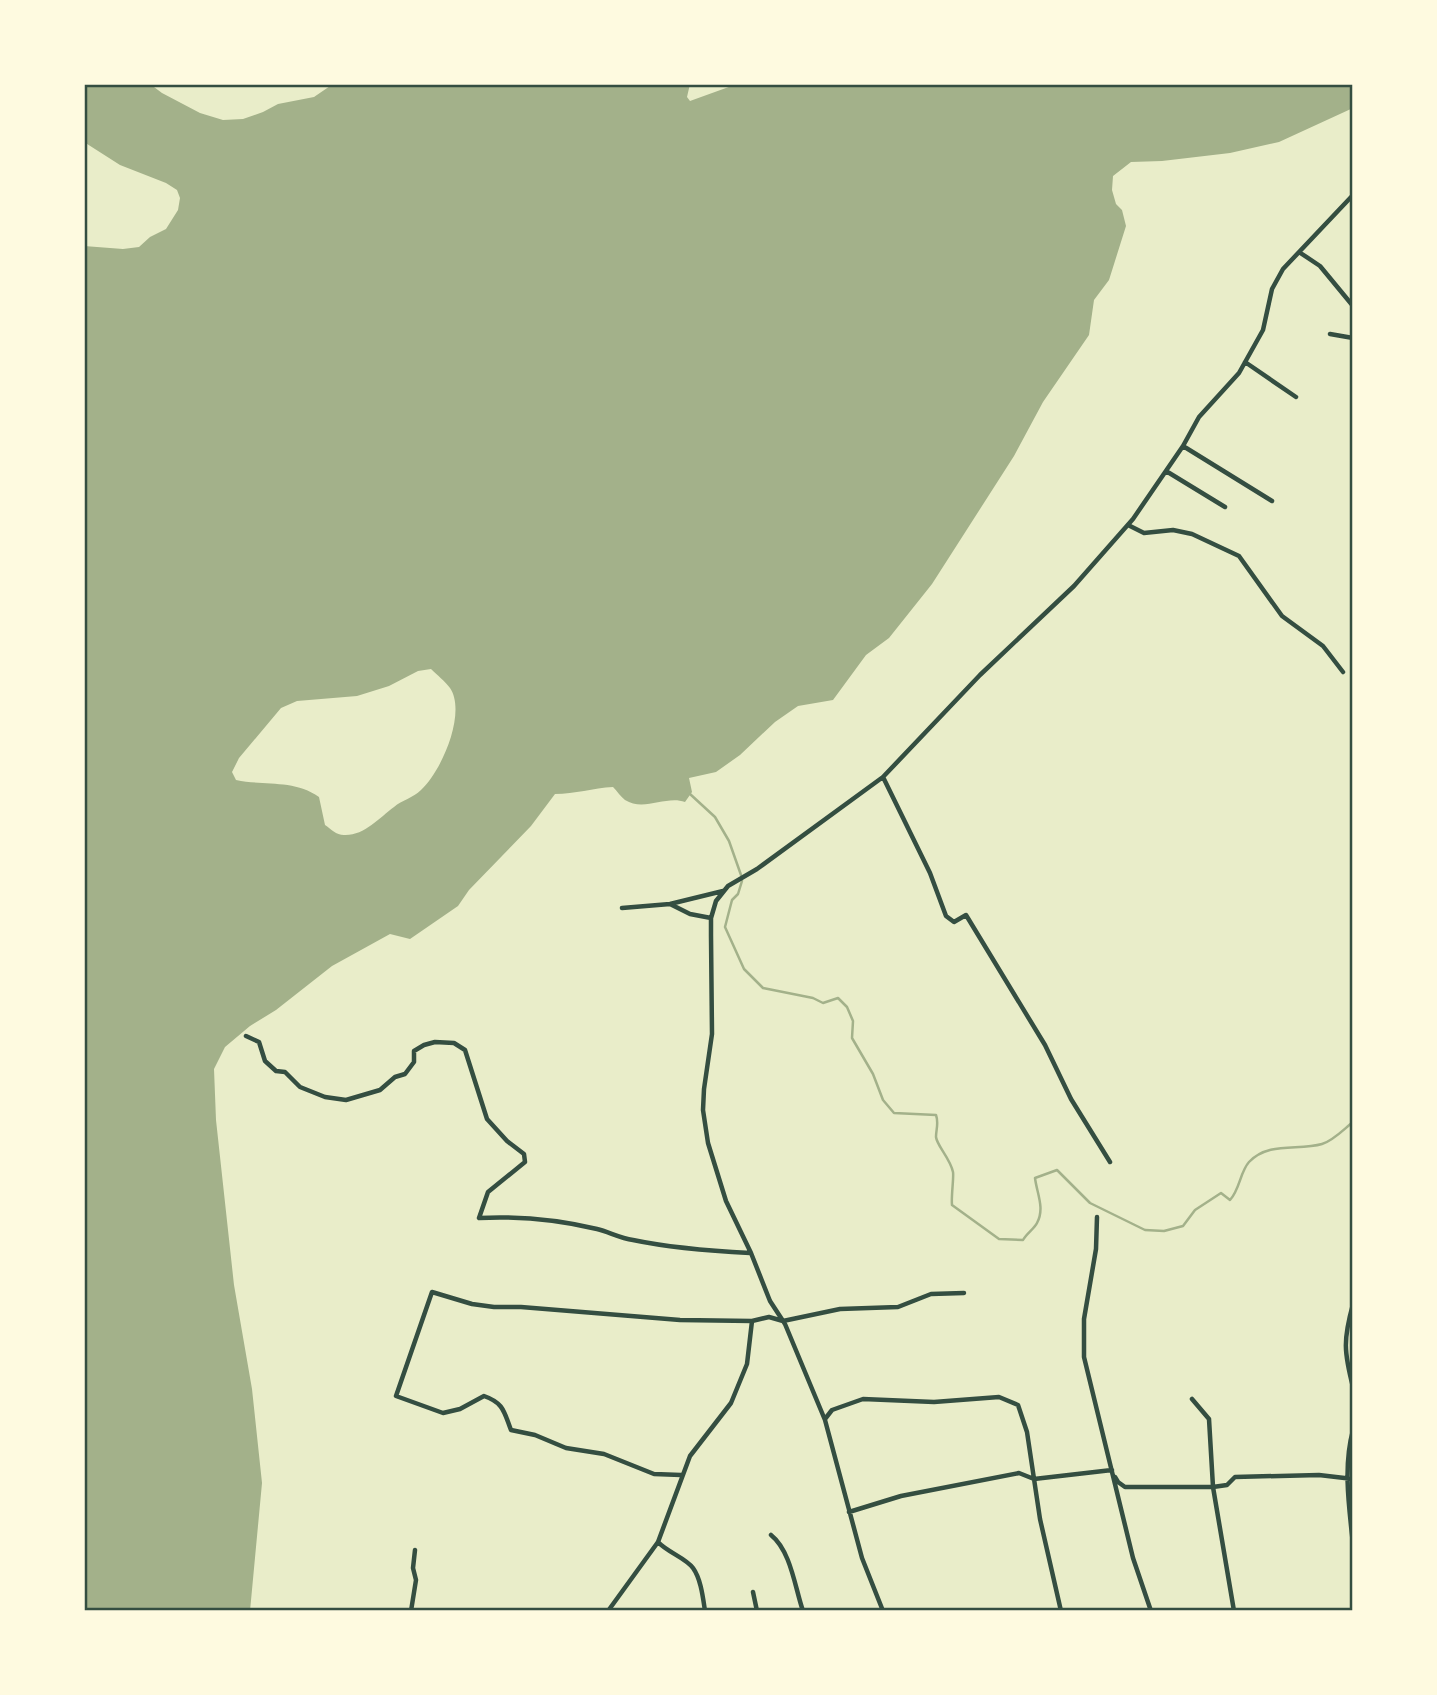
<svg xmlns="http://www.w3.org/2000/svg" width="1437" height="1695" font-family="'Sofia Sans Condensed',sans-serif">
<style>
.water{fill:#a3b18a;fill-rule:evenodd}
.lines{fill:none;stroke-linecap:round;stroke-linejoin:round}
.stream{stroke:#a3b18a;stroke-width:2.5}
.minor{stroke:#344e41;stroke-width:4.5}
.neatline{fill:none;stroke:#344e41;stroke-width:2.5}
</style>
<rect width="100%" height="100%" fill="#e9edc9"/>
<!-- water -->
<path class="water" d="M84,84H150L162,93L200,113L223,120L243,119L263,112L278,104L314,97L333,84H690L687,97L690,101L737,84H1353V108L1279,142L1230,153L1162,161L1131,162L1113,176L1112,190L1116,204L1122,210L1126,226L1109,280L1094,300L1089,335L1043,402L1014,456L932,584L889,638L866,655L833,700L798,706L775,722L740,755L716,772L689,778L692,792L685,802C666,795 644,812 625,800C621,797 617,791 613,787C593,788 575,794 555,794L531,826L469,890L458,906L410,939L390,934L332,966L276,1010L250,1026L225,1047L214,1069L216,1120L234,1285L252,1389L262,1483L250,1611H84V246L123,249L139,247L150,237L166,229L178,210L180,198L177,190L166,183L120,165L84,142ZM431,669C437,675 445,681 450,688C467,713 441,772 421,790C413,798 402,800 394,807C379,818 364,836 344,835C336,835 331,829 325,825L319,797C294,779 264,786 236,780L232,772L239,758L281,708L297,701L357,696L389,686L418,671Z"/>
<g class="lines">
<!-- stream -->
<path class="stream" d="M690,794L715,817L729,841L741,875
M742,881L738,894L732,900L725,927L744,969L763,988L813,998L823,1003L838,998L847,1007L853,1021L852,1038L873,1074L883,1100L894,1113L936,1115C939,1123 936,1129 936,1137C937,1146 950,1158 953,1172C954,1177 951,1197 952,1205L999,1239L1023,1240C1027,1233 1034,1229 1037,1223C1045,1208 1037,1194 1035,1178L1057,1170L1090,1203L1145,1230L1164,1231L1183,1226L1195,1210L1221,1193L1230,1200C1240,1189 1240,1172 1249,1162C1269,1141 1298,1151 1322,1144C1333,1141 1344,1129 1353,1122"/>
<!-- minor -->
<path class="minor" d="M1299,252L1320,266L1353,306
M1330,334L1353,338
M1245,362L1296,397
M1183,446L1272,501
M1166,471L1225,507
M1128,525L1144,533L1173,530L1192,534L1239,556L1282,616L1323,646L1343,672
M883,777L930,873L946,916L954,922L966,915L1045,1045L1071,1099L1110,1162
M670,904L690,914L711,918
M622,908L670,904L723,891
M246,1036L259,1042L265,1061L276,1071L285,1072L300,1087L325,1097L346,1100L380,1090L395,1077L405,1074L414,1062V1051L424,1045L435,1042L454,1043L465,1050L487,1119L507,1141L524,1154L525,1162L488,1192L479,1218C518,1216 559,1220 597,1229C609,1232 620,1238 633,1240C671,1248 711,1251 750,1253
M1097,1217L1096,1249L1084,1319V1357L1133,1558L1151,1611
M1353,1304C1343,1340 1344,1352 1353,1387
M1192,1399L1209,1419L1213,1487L1234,1611
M825,1419L832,1410L863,1399L934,1402L999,1397L1018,1405L1027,1432L1040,1519L1061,1611
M1353,1430C1343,1466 1349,1507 1353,1544
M681,1475L654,1474L604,1454L566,1448L535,1435L511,1430C504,1412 504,1403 484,1396L460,1409L443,1413L396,1396L432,1292L472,1304L494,1307H521L680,1320L752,1321L769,1317L783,1321L840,1309L898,1307L931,1294L964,1293
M1115,1477L1118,1482L1125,1487H1213L1227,1485L1235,1477L1319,1475L1353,1479
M849,1512L901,1496L1019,1473L1034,1479L1112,1470
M771,1535C791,1551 795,1588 803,1611
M658,1542C667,1552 686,1558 693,1568C701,1579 703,1598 705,1611
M753,1592L757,1611
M411,1611L416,1580L413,1568L415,1550
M608,1611L658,1542L690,1456L731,1403L747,1364L752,1321
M883,1611L862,1558L825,1420L785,1324L770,1301L751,1253L726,1201L708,1143L703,1110L704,1089L712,1034L711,936V918L716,901L728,886L757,869L883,777L980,675L1074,586L1133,519L1183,446L1199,417L1239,373L1263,330L1272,289L1283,269L1353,195"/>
</g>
<!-- border -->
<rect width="1437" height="1695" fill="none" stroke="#fefae0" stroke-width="172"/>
<rect x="86" y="86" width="1265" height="1523" class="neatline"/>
</svg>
